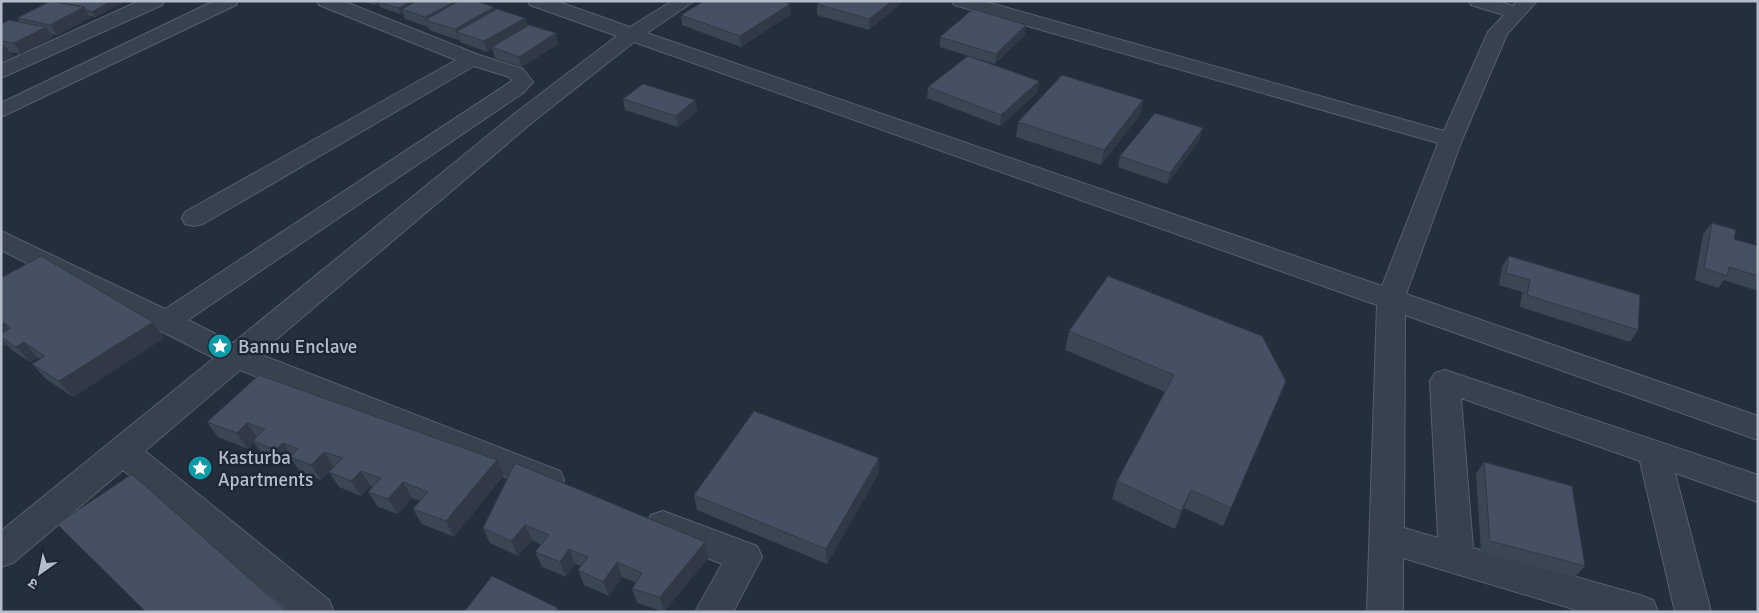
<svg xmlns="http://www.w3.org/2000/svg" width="1759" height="613" font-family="Signika,'Noto Sans Devanagari',sans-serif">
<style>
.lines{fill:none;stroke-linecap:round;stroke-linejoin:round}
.minor-casing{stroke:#565f6c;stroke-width:2}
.minor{fill:#38414e;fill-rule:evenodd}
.wall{fill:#3b4654}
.shaded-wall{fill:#303945}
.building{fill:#455162;stroke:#303945}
.labels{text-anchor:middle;stroke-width:5;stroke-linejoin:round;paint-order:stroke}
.poi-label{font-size:19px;fill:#b4bcc9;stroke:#1d2633;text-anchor:start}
</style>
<rect width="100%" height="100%" fill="#242f3e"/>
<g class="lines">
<defs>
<path id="minor" d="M139,1H164L162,5L1,78V64Z
M214,1H238L236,5L1,117V103Z
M317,1H343L479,55L523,69L533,82L523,93L188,320L233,343L518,111L617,36L530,5L528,1H556L630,27L672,1H694L647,33L1382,286L1438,143L954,5L952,1H983L1444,131L1488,32L1504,15L1471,5L1469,1H1498L1513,6L1517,1H1537L1507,34L1462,140L1406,294L1758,416V440L1405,315L1404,528L1438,538L1430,381L1435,373L1445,370L1758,475V502L1675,473L1711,612H1675L1640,461L1461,398L1473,548L1640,595L1653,600L1658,612H1583L1403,558V612H1367L1377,305L634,42L534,121L259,354L560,471L564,480L560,489L548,493L536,489L240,370L145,451L329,600L334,612H289L123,470L13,563L1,567V531L214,358L1,250V231L165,309L512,81L509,77L474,66L203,224L194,226L185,224L182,218L185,212L456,60L319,5Z
M663,511L757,546L762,557L733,612H695L722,564L651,535L646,525L651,515Z"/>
</defs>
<!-- minor casing -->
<use href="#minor" class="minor-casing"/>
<!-- minor -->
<use href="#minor" class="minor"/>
</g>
<!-- wall -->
<path class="wall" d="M363,1H476L494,7L495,10L525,18L527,26L558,44L522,67L495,58L492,49L487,52L460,42L459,39L458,40L429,30L428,27L405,19L403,13L400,14L380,7L379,4L375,5Z
M904,1L869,30L817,15V4Z
M60,3H122L95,17L89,16L90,18L57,35L51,34L53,37L21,54L9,52L13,56L1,62V24L20,22L17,18Z
M790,4L791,14L741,47L682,25L681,15Z
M1025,35L995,64L940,47V37Z
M1039,81L1038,92L1000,126L927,98L928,87Z
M623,99L695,100L697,111L678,127L625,110Z
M1143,100L1140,115L1101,165L1016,137L1018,122Z
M1200,139L1167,184L1118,167L1120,156Z
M1712,223L1734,239L1758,246V291L1724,280L1718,288L1695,280L1703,234Z
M1509,256L1638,330L1630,342L1520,307L1522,292L1499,285L1502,267Z
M1,278L153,322L164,338L73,397L46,379L32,364L40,359L38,358L30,362L13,351L7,345L5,346L1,343Z
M1069,331L1286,381L1223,526L1184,508L1175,529L1112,499L1117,481L1165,392L1065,350Z
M259,375L504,475L454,537L422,524L413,509L420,501L412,498L398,514L378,507L368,492L373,487L370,486L361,496L339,487L329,472L321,480L300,472L292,460L286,465L264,457L254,443L248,449L218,437L207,422Z
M879,458V473L827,564L697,510L694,495Z
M1484,462L1585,566L1575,577L1481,552L1476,474Z
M515,463L709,557L664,612L637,603L632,589L636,583L622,577L609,596L584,585L578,570L581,566L575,564L566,577L542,567L535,552L541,545L532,540L518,556L490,543L483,528Z"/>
<!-- shaded-wall -->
<path class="shaded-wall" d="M111,1H121L122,3L95,17L92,12Z
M374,1H384L378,2L379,4L375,5Z
M412,1H424L402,9L403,13L400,14L398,8Z
M456,1H467L426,20L425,17Z
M892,1H904L869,30V19Z
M790,4L791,14L741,47L740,36Z
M84,7L90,18L57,35L50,25Z
M494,7L497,17L456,32L459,39L458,40L455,29Z
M525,18L527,28L492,47V49L487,52L484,41Z
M1026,25L1025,35L995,64L996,54Z
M46,27L53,37L21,54L14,43Z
M556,33L558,44L522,67L519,57Z
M5,46L13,56L1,62V48Z
M1039,81L1038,92L1000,126L1001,115Z
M695,100L697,111L678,127L676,116Z
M1143,100L1140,115L1101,165L1104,150Z
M1203,128L1200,139L1167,184L1170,173Z
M153,322L164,338L73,397L59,381Z
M4,323L17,339L1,337V324Z
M1,338L7,345L5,346L1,341Z
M24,342L38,358L30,362L16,347Z
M247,423L258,439L253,441L254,443L248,449L237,433Z
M283,443L293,458L290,457L292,460L286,465L275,450Z
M324,452L334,467L321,480L311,465Z
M879,458V473L827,564L826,549Z
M497,460L504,475L454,537L446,521Z
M361,471L370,486L361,496L351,481Z
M403,482L412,498L398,514L388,499Z
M1191,490L1184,508L1175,529L1181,511Z
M525,525L532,540L518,556L511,541Z
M705,542L709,557L664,612L660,597Z
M569,549L575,564L566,577L560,562Z
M617,562L622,577L609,596L603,582Z
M558,608L560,612H554Z"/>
<!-- building -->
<path class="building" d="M51,1L84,7L50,25L17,18Z
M63,1H111L92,12L86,10L84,7L60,3Z
M412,1L398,8L378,2L379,1Z
M417,1H456L425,17L402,9Z
M459,1H476L494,7L455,29L425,20Z
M704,1H782L790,4L740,36L681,15Z
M821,1H892L869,19L817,4Z
M497,9L525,18L484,41L456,32Z
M973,9L1026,25L996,54L940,37Z
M9,20L46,27L14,43L1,41V24Z
M529,25L556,33L519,57L492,47Z
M968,56L1039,81L1001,115L928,87Z
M1062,75L1143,100L1104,150L1018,122Z
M643,84L695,100L676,116L623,99Z
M1155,113L1203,128L1170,173L1120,156Z
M1712,223L1736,230L1734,239L1758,246V276L1729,267L1727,276L1704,268Z
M41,256L153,322L59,381L32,364L45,356L24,342L16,347L1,337V334L11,328L4,323L1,324V278Z
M1509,256L1640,295L1638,330L1527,295L1530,280L1506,273Z
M1108,276L1262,336L1286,381L1231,508L1191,490L1181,511L1117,481L1174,375L1069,331Z
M259,375L497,460L446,521L413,509L428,492L403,482L388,499L368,492L381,478L361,471L351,481L329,472L343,458L324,452L311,465L290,457L298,449L283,443L275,450L253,441L265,429L247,423L237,433L207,422Z
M754,411L879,458L826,549L694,495Z
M1484,462L1572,486L1585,566L1490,541Z
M515,463L705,542L660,597L632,589L642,573L617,562L603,582L578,570L588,557L569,549L560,562L535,552L549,535L525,525L511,541L483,528Z
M132,474L287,612H146L57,524Z
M492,576L558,608L554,612H464Z"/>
<!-- icons -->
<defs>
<symbol id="sight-disc" viewBox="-11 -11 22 22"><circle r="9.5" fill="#0f9aa8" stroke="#1d2633"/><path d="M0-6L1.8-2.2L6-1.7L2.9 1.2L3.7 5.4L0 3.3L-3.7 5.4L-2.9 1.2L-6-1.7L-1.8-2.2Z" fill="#fff"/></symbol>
</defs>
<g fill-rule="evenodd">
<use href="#sight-disc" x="206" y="332" width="28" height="28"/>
<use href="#sight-disc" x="186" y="454" width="28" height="28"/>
</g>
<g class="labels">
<!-- poi labels -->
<g class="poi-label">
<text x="238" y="353">Bannu Enclave</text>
<text x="218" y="464">Kasturba<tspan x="218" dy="22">Apartments</tspan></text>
</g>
</g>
<!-- border -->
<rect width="1759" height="613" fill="none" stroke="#b4bcc9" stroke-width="5"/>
<!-- north arrow -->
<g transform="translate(40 573) rotate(213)" stroke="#1d2633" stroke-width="4" paint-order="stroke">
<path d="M0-4L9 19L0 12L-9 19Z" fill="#b4bcc9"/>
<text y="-8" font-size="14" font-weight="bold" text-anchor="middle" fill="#b4bcc9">उ</text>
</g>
</svg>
